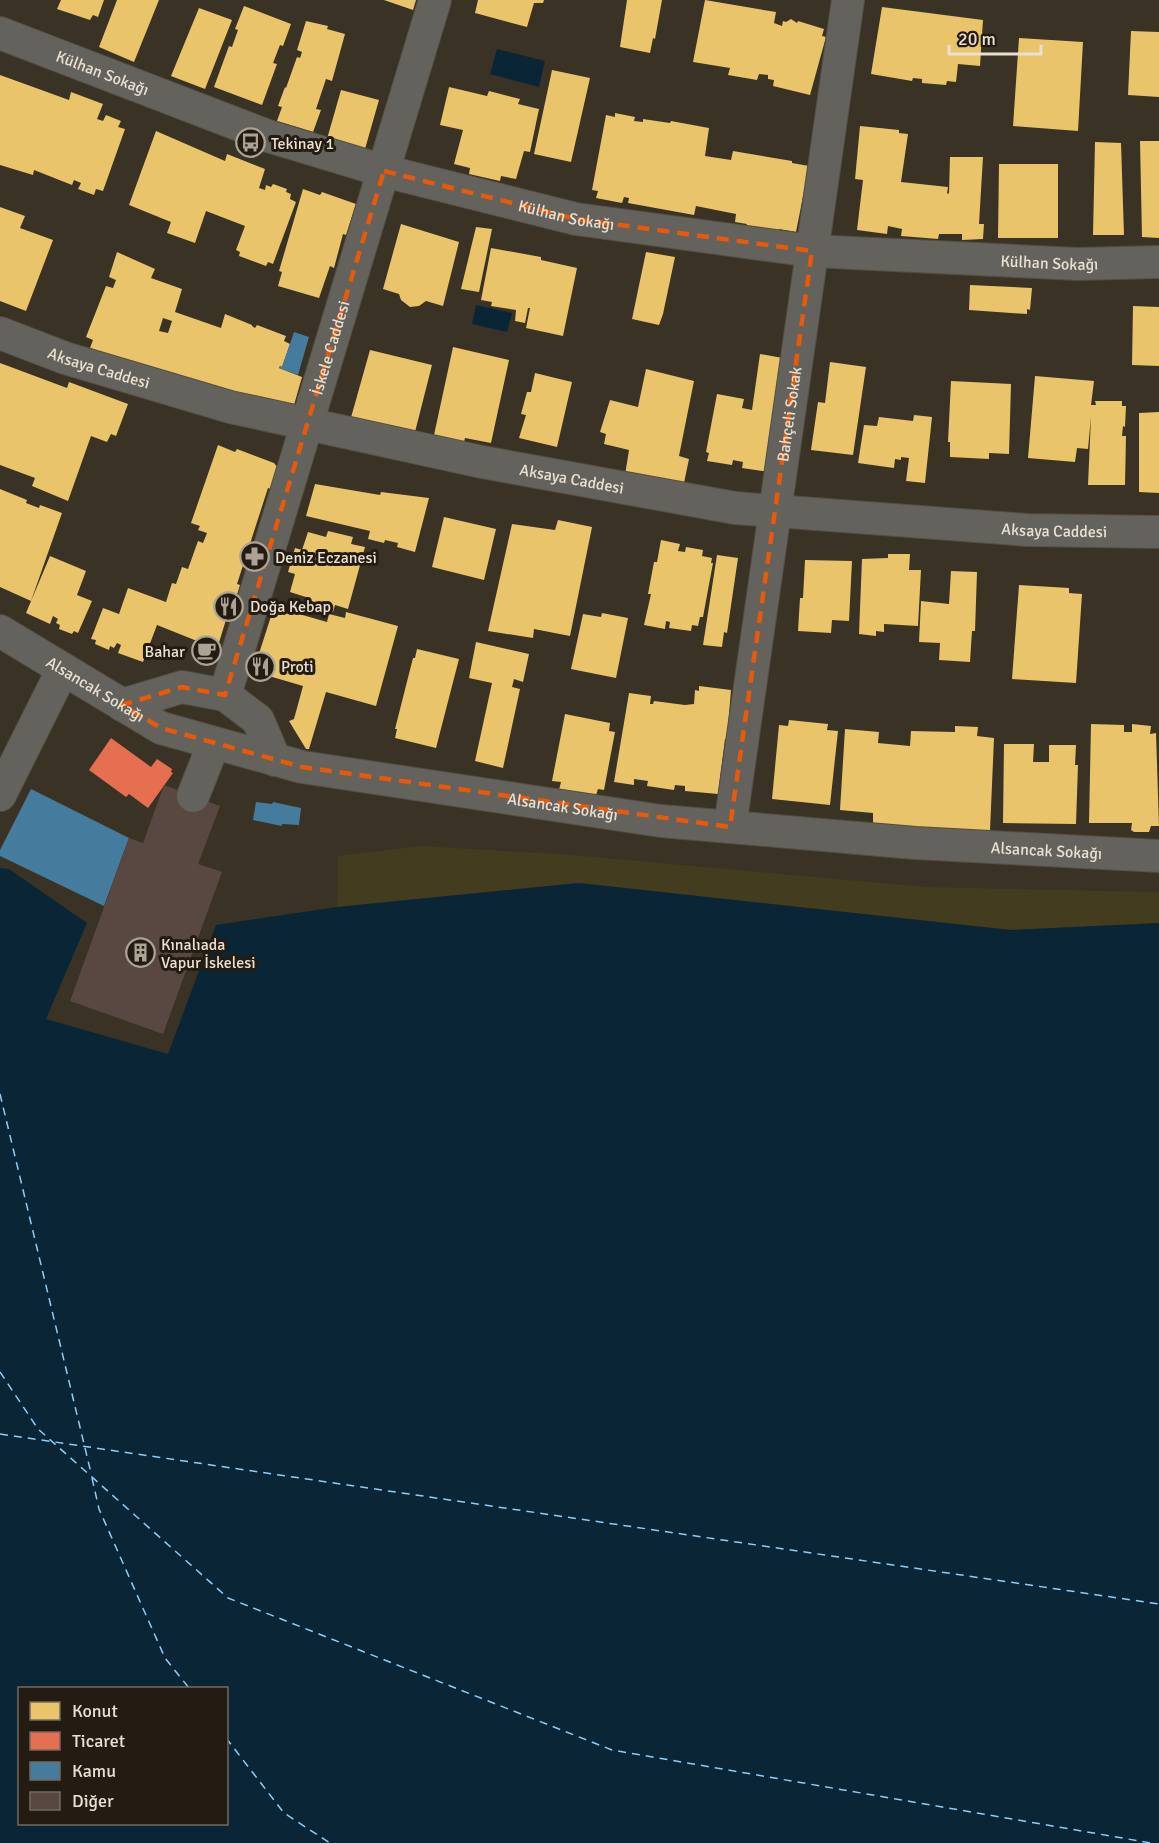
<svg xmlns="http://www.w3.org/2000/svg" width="1159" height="1843" font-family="Signika,sans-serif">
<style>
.sand{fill:#443c1e}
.water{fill:#0a2636;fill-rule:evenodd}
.homes{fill:#e9c46a;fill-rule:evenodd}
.shops{fill:#e76f51}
.public{fill:#457b9d}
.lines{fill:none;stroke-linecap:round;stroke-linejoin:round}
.ferry{stroke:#8ccdfa;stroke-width:1.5;stroke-dasharray:8 6;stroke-linecap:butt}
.building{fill:#584841}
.street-casing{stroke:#544d42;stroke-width:34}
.street{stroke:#64625c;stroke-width:32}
.marked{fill:none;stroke:#e8590c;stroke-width:4.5;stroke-dasharray:12 8;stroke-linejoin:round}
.labels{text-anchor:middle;stroke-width:6;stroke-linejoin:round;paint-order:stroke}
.street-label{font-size:16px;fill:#eae0d2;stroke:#241c12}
.poi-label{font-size:16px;fill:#eae0d2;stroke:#241c12;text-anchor:start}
</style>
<rect width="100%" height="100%" fill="#3a3225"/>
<!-- sand -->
<path class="sand" d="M422,846L572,855L925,887L1159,892V923L1011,930L579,883L337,907L338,856Z"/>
<!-- water -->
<path class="water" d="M497,49L545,61L539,87L490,74Z
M476,305L512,313L507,332L472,324Z
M0,868L9,869L87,923L46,1019L168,1054L216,925L337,907L579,883L1011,930L1159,923V1843H0ZM20,1688H226V1824H20Z"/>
<!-- homes -->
<path class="homes" d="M61,0H104L98,17L93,15L90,20L57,9Z
M117,0H159L134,62L99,47Z
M384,0H416L413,10Z
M478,0H544L543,3H534L527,27L475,13Z
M627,0H662L655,39L653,38L650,53L620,47Z
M705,0L776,12L774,23L782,26L783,21L786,22L791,19L797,23L798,21L824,29L822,36L826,37L810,95L773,86L774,80L768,79V75L759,74L757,80L728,75L730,68L693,62Z
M244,6L291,24L283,46L280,45L273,63L277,64L262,105L214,87L229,46L232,47L238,30L235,29Z
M882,7L983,20L980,66L958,64L956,82L947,81L946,85L922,83V79L913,78L912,81L871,74Z
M199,8L232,20L205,89L171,76Z
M306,21L328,26L327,29L345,34L332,81L326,79L316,109L321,110L313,132L277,121L282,107L278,106L285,87L286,88L297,57L300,58L302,52L297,50Z
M1131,31L1159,32V97L1128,95Z
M1019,38L1083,42L1078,131L1013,126Z
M552,70L590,78L571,162L534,154Z
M0,75L69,100L71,92L103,104L97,119L103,121L106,115L121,121L118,127L125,129L103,191L96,189L94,195L78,189L81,183L74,180L72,185L34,170L33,175L0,165Z
M449,87L487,96L489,91L520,99L518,104L539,109L530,152L524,151L516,179L501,176L500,181L469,174L470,168L454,164L463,130L440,125Z
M341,90L379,100L365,149L327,139Z
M615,113L635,117L634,121L643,122V119L670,123L671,121L709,128L705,156L731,160L733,151L792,161V163L809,166L796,232L779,229L778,232L746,226L747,224L735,222L736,214L696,206L694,215L628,203L629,198L624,197L622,203L596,198L598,191L592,190L606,115L615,117Z
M860,126L899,130V133L908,134L901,182L948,187L947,194L949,193L950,157H983L979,224H984L983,239L962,240V234H939L938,239L901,236L902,229L888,226L887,234L857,230L863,180L855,179Z
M156,131L225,161L227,154L265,169L259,188L265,190L266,185L271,187L273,184L287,189L286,192L291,194L290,199L296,202L273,264L268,262L266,266L239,256L240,252L236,250L245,226L206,211L195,243L167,233L171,222L129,205Z
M1140,141H1159V238L1142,237Z
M1095,142L1121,143L1124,235H1093Z
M999,164H1058V238H998Z
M303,189L320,195L322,192L356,204L346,235L343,234L334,268L330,266L319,298L278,286L282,272L279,271Z
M0,207L25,216L20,228L53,240L26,311L0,301Z
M401,224L459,242L443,306L426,301L419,306L410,307L401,300L399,294L383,289Z
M476,227L492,229L479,292L461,289Z
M491,248L541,257V260L577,268L563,336L526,328L530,308H528L525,323L515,321L516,310L491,306L492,302L481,300Z
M117,252L155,269L151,278L182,289L175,312L221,328L225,314L252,325V326L255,328L257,325L286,336L284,341L290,344L282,367L280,366L279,368L302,377L292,412L121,360L90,348L93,340L86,337L106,286L113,288L116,280L109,277ZM163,318L172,321L168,333L159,331Z
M646,252L675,257L663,314L659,325L632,319Z
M970,285L1032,288L1030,310L1027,309V314L969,310Z
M1133,306L1159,307V366L1132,365Z
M453,347L509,360L491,443L465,438L464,442L434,435Z
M370,350L432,365L414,436L350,421Z
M760,354L794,360L777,473L742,468L743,462L733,460L732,465L707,461L709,453L706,452L717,394L744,399L742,408L752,410Z
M830,362L866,367L853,455L811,450L818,402L825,403Z
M0,363L67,388L69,382L128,404L116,436L111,434L107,442L91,436L68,501L32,486L35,478L0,465Z
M646,369L694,381L679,456L689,459L684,483L625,475L629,450L604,444L606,434L600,432L610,400L638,407Z
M535,373L572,382L557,447L519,438L526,415L521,414L527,392H531Z
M1035,376L1094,381L1091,405H1096L1095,401H1122V406H1126L1125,427L1123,426L1122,436H1126L1125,485H1088L1091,417L1088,449L1077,448L1075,462L1028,458Z
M951,381L1011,384L1009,454L989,453V459L950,457V442H948Z
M1159,412V493L1139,492V413Z
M914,415L932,417L925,483L906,481L909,458L901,457V460L895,459L894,468L858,463L864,425L877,426L879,417L913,421Z
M218,445L235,452L237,449L274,463L278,468L271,489L268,488L237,584L240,585L232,611L229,610L217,649L157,625L143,662L118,653L121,645L117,643L114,648L110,646L109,650L95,644L96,640L91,639L103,608L119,614L128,588L166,602L172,583L176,584L182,567L188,569L198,541L203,543L207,533L198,530L200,526L191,523Z
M315,484L380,495L381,492L429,498L415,552L397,547L398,543L385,540L384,543L368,539L370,531L306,516Z
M0,489L27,500L26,503L39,508L40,505L62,513L31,601L0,587Z
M444,517L496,529L484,580L432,567Z
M558,520L592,527L570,636L534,629L533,638L488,631L512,524L555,530Z
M328,531L353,537L351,544L365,547L348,609L335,605L333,612L308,605L309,598L290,592L295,574L288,572L295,548L302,550L308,532L326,537Z
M661,540L680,544L678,551L685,552L686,547L703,550L702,556L712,558L711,563H713L703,617H700L698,626L692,625L691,631L669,628L670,622L666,621L665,629L644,625L651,594H648L654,562H657Z
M888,554H910L909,570H921L918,626L884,624V632L876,631V636L859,634L862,559L888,558Z
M717,555L738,558L727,633L724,632L722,647L703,645Z
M50,556L86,571L77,595L92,601L78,633L74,631L72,634L59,629L60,625L56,623L58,619L53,616L50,624L26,613Z
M805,560L852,561L849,621L832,620L831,633L798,631L800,598H803Z
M951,571L977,572L975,631H972L970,662L939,660L940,643L919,642L921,601L949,604Z
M1019,585L1069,588V593L1082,594L1076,683L1012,679Z
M273,610L289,614V612H292L327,622L329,614L345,618L346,612L398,626L376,706L326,692L309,749H306L289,721L294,719L303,686L269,676L271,670L255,666Z
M602,613L628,618L616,678L571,669L583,614L601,617Z
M476,642L529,654L523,682L514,679L512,687L520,689L503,768L475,761L492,683L469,678Z
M417,649L459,659L436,748L395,738L397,729H395L413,658H415Z
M699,686L731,690L727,739H725L718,794L685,791V786L675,785L674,790L647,786L648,781L634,779V785L614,782L629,693L651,696L650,704H653L654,701L685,705L694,704L695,690L699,691Z
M565,714L610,723L609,731L615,732L604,790L598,789L596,795L559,790L561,782L552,781Z
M789,720L828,724L827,730L838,731L830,805L772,799L779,725L788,726Z
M1091,724L1124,725V732H1132V724L1151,726L1150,734L1156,733L1159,826H1151L1149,832H1134L1131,830L1132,823H1089Z
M955,726L978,727L977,736L994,738L990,831L975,830V839L873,824V813L840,810L845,729L879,732L878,743L910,746L911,731L955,732Z
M1004,744H1034L1033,762H1049V745H1076L1075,765H1078L1076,824L1003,823Z"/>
<!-- shops -->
<path class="shops" d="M111,738L151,767L157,759L172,769L171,772L173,773L148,808L129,794L126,797L89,770Z"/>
<!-- public -->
<path class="public" d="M294,332L309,337L298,375L279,368L280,366L282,367Z
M31,789L129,838L104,906L0,856V850Z
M256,802L272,804L273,802L301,808L299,825L282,824V826L253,820Z"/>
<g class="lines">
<!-- ferry -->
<path class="ferry" d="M0,1094L91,1473
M0,1372L38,1429L228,1598L612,1750L1151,1843
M0,1434L1159,1604
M92,1478L99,1509L165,1658L189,1688
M226,1738L284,1813L330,1843"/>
</g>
<!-- building -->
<path class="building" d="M164,785L220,806L198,864L222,872L163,1034L70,1001L129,838L143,843Z"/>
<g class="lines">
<defs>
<g id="street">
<path id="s1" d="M0,33L268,136L384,171L576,219L812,251L1077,264L1159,262"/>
<path id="s2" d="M0,333L65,358L230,407L482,462L735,508L1027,530L1159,532"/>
<path id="s3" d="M0,631L161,728L302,767L661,821L915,843L1159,856"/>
<path id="s4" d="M225,695L435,0"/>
<path d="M122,705L182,687L225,695L258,720L275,760"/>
<path d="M0,795L63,669"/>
<path d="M193,796L214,743"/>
<path id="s5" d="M730,827L848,0"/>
</g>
</defs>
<!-- street casing -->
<use href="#street" class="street-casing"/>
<!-- street -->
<use href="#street" class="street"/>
</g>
<!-- marked area -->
<path class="marked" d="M384,171L576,219L812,251L730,827L302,767L161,728L122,705L182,687L225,695Z"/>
<!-- icons -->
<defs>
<symbol id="bus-ring" viewBox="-11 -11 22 22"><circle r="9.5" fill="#241c12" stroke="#aca395" stroke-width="1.5"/><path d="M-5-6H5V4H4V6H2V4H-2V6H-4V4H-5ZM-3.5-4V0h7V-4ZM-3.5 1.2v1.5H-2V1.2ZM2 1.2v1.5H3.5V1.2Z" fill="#aca395"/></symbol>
<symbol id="pharmacy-ring" viewBox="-11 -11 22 22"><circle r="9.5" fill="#241c12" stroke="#aca395" stroke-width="1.5"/><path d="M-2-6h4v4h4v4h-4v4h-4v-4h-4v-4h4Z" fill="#aca395"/></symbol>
<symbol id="restaurant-ring" viewBox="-11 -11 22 22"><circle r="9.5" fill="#241c12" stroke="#aca395" stroke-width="1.5"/><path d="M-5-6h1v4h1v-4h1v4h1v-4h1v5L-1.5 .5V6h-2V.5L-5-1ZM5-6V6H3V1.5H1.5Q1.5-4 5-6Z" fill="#aca395"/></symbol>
<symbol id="cafe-ring" viewBox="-11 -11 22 22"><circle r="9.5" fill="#241c12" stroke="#aca395" stroke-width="1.5"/><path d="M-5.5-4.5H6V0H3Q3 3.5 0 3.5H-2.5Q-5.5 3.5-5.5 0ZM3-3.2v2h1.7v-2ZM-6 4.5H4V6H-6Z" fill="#aca395"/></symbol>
<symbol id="building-ring" viewBox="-11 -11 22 22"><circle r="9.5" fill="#241c12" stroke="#aca395" stroke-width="1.5"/><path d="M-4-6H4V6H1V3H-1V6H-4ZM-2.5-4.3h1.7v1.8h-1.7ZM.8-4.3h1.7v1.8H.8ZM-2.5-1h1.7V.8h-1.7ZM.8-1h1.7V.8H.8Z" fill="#aca395"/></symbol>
</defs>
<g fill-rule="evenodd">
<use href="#bus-ring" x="234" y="126" width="33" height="33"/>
<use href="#pharmacy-ring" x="238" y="540" width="33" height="33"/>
<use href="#restaurant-ring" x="212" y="590" width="33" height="33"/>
<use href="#cafe-ring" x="190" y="634" width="33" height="33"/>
<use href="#restaurant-ring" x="244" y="650" width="33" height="33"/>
<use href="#building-ring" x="124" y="936" width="33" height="33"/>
</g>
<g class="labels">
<!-- street labels -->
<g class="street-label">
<text dy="6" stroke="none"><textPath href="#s1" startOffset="110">Külhan Sokağı</textPath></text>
<text dy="6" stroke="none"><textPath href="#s1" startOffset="596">Külhan Sokağı</textPath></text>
<text dy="6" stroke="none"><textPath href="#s1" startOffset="1082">Külhan Sokağı</textPath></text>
<text dy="6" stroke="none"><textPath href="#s4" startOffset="363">İskele Caddesi</textPath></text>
<text dy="6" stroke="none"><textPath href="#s2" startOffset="105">Aksaya Caddesi</textPath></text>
<text dy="6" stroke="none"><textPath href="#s5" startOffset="417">Bahçeli Sokak</textPath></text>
<text dy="6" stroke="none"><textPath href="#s2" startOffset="591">Aksaya Caddesi</textPath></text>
<text dy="6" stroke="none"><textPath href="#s2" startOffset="1077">Aksaya Caddesi</textPath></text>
<text dy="6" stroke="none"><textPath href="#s3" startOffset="112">Alsancak Sokağı</textPath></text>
<text dy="6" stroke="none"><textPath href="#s3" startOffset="598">Alsancak Sokağı</textPath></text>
<text dy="6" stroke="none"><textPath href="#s3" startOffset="1084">Alsancak Sokağı</textPath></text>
</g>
<!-- poi labels -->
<g class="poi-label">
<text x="271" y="149">Tekinay 1</text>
<text x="275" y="563">Deniz Eczanesi</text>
<text x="250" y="612">Doğa Kebap</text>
<text x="185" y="657" text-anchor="end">Bahar</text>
<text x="281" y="672">Proti</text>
<text x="161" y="950">Kınalıada<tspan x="161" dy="18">Vapur İskelesi</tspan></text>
</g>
</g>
<!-- legend -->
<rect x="18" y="1687" width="210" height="138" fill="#241c12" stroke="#736a5f" stroke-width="1.5"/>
<rect x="30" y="1702" width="30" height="18" fill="#e9c46a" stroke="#736a5f" stroke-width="1.5"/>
<text x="72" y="1717" font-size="18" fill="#eae0d2">Konut</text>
<rect x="30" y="1732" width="30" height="18" fill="#e76f51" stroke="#736a5f" stroke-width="1.5"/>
<text x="72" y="1747" font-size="18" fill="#eae0d2">Ticaret</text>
<rect x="30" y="1762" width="30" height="18" fill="#457b9d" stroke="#736a5f" stroke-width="1.5"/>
<text x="72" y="1777" font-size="18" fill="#eae0d2">Kamu</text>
<rect x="30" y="1792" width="30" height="18" fill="#584841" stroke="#736a5f" stroke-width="1.5"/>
<text x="72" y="1807" font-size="18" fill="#eae0d2">Diğer</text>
<!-- scale -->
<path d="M949 45v9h92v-9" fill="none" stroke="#eae0d2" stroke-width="3"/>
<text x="958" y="45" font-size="18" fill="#eae0d2" stroke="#241c12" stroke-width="4.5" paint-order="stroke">20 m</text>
</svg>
